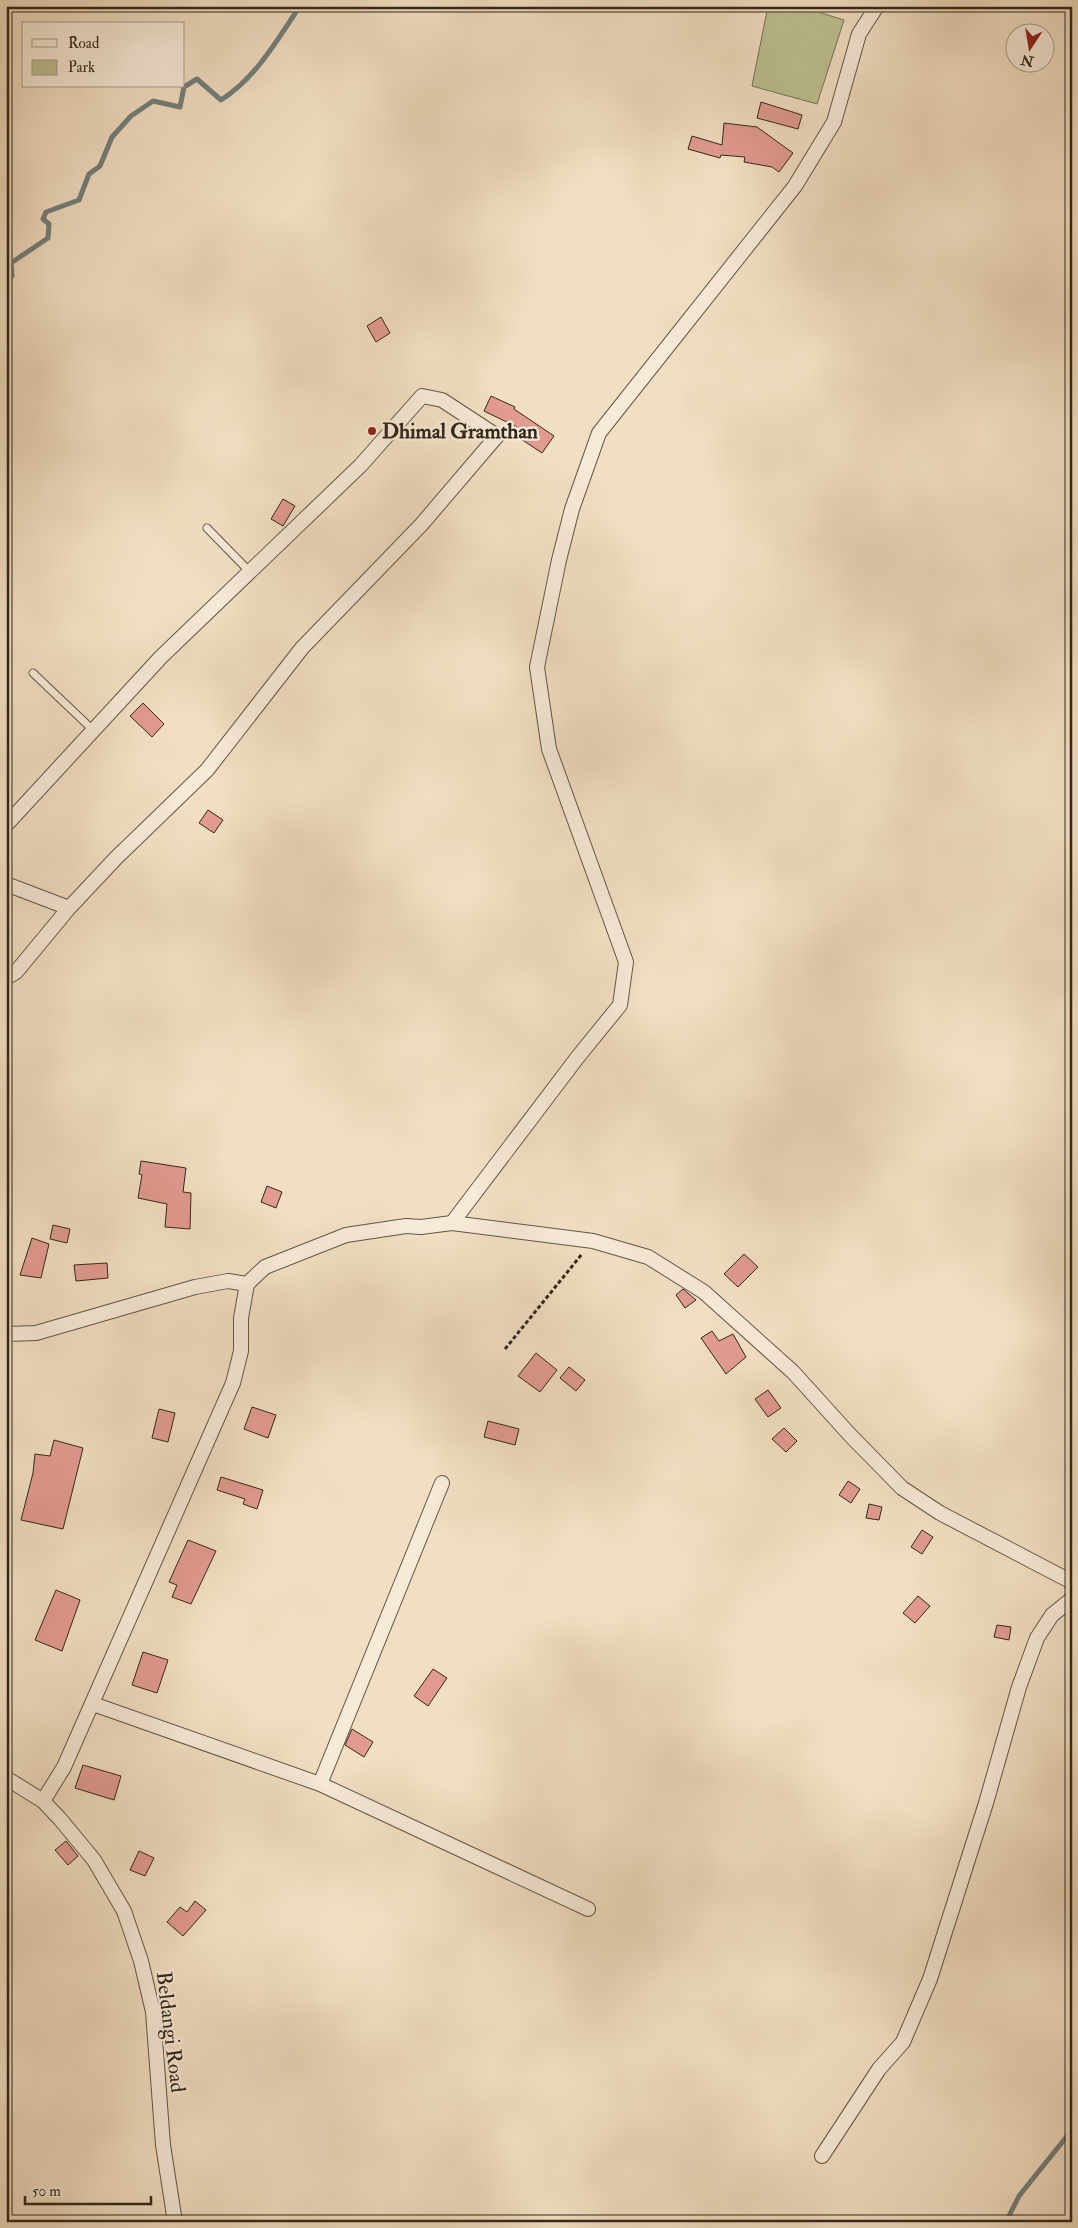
<svg xmlns="http://www.w3.org/2000/svg" width="1078" height="2228" font-family="'IM FELL Double Pica',serif">
<style>
.green{fill:#bcc193;stroke:#767457}
.lines{fill:none;stroke-linecap:round;stroke-linejoin:round}
.stream{stroke:#73807d;stroke-width:5}
.building{fill:#e29b92;stroke:#31281b}
.lane-casing{stroke:#615645;stroke-width:9}
.street-casing{stroke:#615645;stroke-width:16}
.path{stroke:#31281b;stroke-width:3;stroke-dasharray:4 2.5;stroke-linecap:butt}
.lane{stroke:#f7ead8;stroke-width:7}
.street{stroke:#f7ead8;stroke-width:14}
.poi-dot{fill:#8f2418;stroke:#f7ead8;stroke-width:2}
.labels{text-anchor:middle;stroke-width:4.5;stroke-linejoin:round;paint-order:stroke}
.poi-label{font-size:21px;font-weight:bold;fill:#31281b;stroke:#f7ead8;text-anchor:start}
.street-label{font-size:21px;fill:#31281b;stroke:#f7ead8}
</style>
<rect width="100%" height="100%" fill="#f2dfc3"/>
<filter id="stains"><feTurbulence type="fractalNoise" baseFrequency=".004" numOctaves="4"/><feColorMatrix values="0 0 0 0 .2 0 0 0 0 .09 0 0 0 0 .02 0 0 0 .5 -.17"/></filter>
<radialGradient id="worn" r=".72"><stop offset=".6" stop-color="#630" stop-opacity="0"/><stop offset="1" stop-color="#630" stop-opacity=".3"/></radialGradient>
<!-- green -->
<path class="green" d="M768,6H799L844,20L817,104L752,86Z"/>
<g class="lines">
<!-- stream -->
<path class="stream" d="M6,284L12,276L11,263L48,238L49,224L43,219L46,212L79,200L89,174L100,166L112,137L131,116L153,101L180,107L184,87L197,79L221,100C256,78 277,40 300,6
M1006,2222L1019,2196L1072,2130"/>
</g>
<!-- building -->
<path class="building" d="M761,102L802,115L798,129L757,118Z
M724,123L757,127L793,153L779,172L772,167L744,162L745,157L721,155L720,158L688,149L692,136L722,145Z
M381,317L390,333L376,342L367,326Z
M491,396L515,407L514,409L554,436L542,453L512,433L517,427L484,411Z
M283,499L295,506L283,526L271,519Z
M143,703L164,724L152,737L130,716Z
M208,810L223,820L214,833L199,823Z
M141,1161L186,1168L183,1192L191,1193L190,1229L165,1227L167,1204L138,1198L142,1175L139,1174Z
M267,1186L282,1192L276,1208L261,1202Z
M53,1225L70,1229L67,1243L50,1239Z
M32,1238L49,1244L41,1278L20,1275Z
M744,1254L758,1267L738,1287L724,1274Z
M107,1263L108,1278L76,1281L74,1265Z
M683,1289L696,1300L685,1308L676,1295Z
M712,1331L719,1341L733,1334L746,1357L726,1374L701,1338Z
M536,1353L557,1370L540,1392L518,1376Z
M569,1367L585,1380L576,1391L560,1378Z
M768,1390L781,1408L768,1417L755,1399Z
M252,1407L276,1415L268,1438L244,1429Z
M159,1409L175,1413L168,1442L152,1438Z
M488,1421L519,1429L515,1445L484,1437Z
M784,1428L797,1441L786,1452L772,1439Z
M54,1440L83,1448L63,1529L21,1520L33,1473L35,1454L50,1456Z
M221,1477L263,1490L257,1509L243,1504L245,1499L217,1490Z
M848,1481L860,1489L851,1503L839,1495Z
M869,1504L882,1507L879,1520L866,1518Z
M922,1530L933,1537L922,1554L911,1547Z
M188,1540L216,1551L191,1604L172,1597L177,1585L169,1582Z
M56,1590L80,1600L62,1651L35,1640Z
M918,1596L930,1606L915,1623L903,1613Z
M997,1625L1011,1627L1009,1640L994,1637Z
M143,1652L168,1660L157,1693L132,1685Z
M433,1669L447,1678L428,1706L414,1696Z
M352,1729L373,1742L364,1757L345,1745Z
M83,1765L121,1776L114,1800L75,1788Z
M66,1841L78,1856L68,1865L55,1850Z
M139,1851L154,1858L145,1876L130,1870Z
M195,1901L206,1910L183,1936L167,1922L180,1907L187,1912Z"/>
<g class="lines">
<defs>
<path id="lane" d="M207,528L250,572
M33,673L93,730"/>
<path id="street" d="M6,825L161,657L361,465L422,396L442,400L497,436L421,525L302,648L207,770L116,858L69,908L16,972L6,978
M6,884L69,908
M452,1223L577,1058L620,1005L626,962L549,749L537,667L559,560L572,509L599,433L795,186L834,122L859,34L877,6
M6,1334L36,1333L195,1287L228,1281L247,1284
M93,1704L320,1784L588,1909
M6,1778L43,1801L60,1819L94,1860L124,1911L141,1961L153,2012L163,2145L175,2222
M320,1784L442,1483
M43,1801L64,1767L233,1383L241,1351V1318L247,1284L265,1267L346,1235L406,1226L421,1227L452,1223L593,1241L648,1257L704,1292L793,1372L850,1435L902,1488L940,1513L1072,1582
M822,2156L879,2069L903,2042L930,1979L986,1803L1019,1687L1037,1638L1052,1615L1072,1599"/>
</defs>
<!-- lane casing -->
<use href="#lane" class="lane-casing"/>
<!-- street casing -->
<use href="#street" class="street-casing"/>
<!-- path -->
<path class="path" d="M505,1349L582,1254"/>
<!-- lane -->
<use href="#lane" class="lane"/>
<!-- street -->
<use href="#street" class="street"/>
</g>
<!-- markers -->
<circle class="poi-dot" cx="372" cy="431" r="5"/>
<g class="labels">
<!-- poi labels -->
<g class="poi-label">
<text x="382" y="438">Dhimal Gramthan</text>
</g>
<!-- street labels -->
<g class="street-label">
<text transform="translate(171 2032) rotate(83)" y="7">Beldangi Road</text>
</g>
</g>
<!-- margin -->
<rect width="1078" height="2228" fill="none" stroke="#f2dfc3" stroke-width="25"/>
<rect x="8" y="8" width="1063" height="2213" fill="none" stroke="#31281b" stroke-width="2.5"/>
<rect x="12" y="12" width="1053" height="2203" fill="none" stroke="#31281b"/>
<!-- legend -->
<rect x="22" y="22" width="162" height="65" fill="#f7ead8" stroke="#a89c8c"/>
<rect x="32" y="39" width="25" height="8" fill="#f7ead8" stroke="#a89c8c"/>
<text x="68" y="48" font-size="15" fill="#31281b">Road</text>
<rect x="32" y="60" width="25" height="15" fill="#bcc193" stroke="#a89c8c"/>
<text x="68" y="72" font-size="15" fill="#31281b">Park</text>
<!-- north arrow -->
<g transform="translate(1030 48) rotate(192)"><circle r="24" fill="#f7ead8" stroke="#a89c8c"/>
<path d="M0-4L9 19L0 12L-9 19Z" fill="#8f2418"/>
<text y="-8" font-size="14" font-weight="bold" text-anchor="middle" fill="#31281b">N</text>
</g>
<!-- scale -->
<path d="M25 2196v8h126v-8" fill="none" stroke="#31281b" stroke-width="2.5"/>
<text x="32" y="2196" font-size="15" fill="#31281b" stroke="#f7ead8" stroke-width="4" paint-order="stroke">50 m</text>
<rect width="100%" height="100%" filter="url(#stains)"/>
<rect width="100%" height="100%" fill="url(#worn)"/>
</svg>
